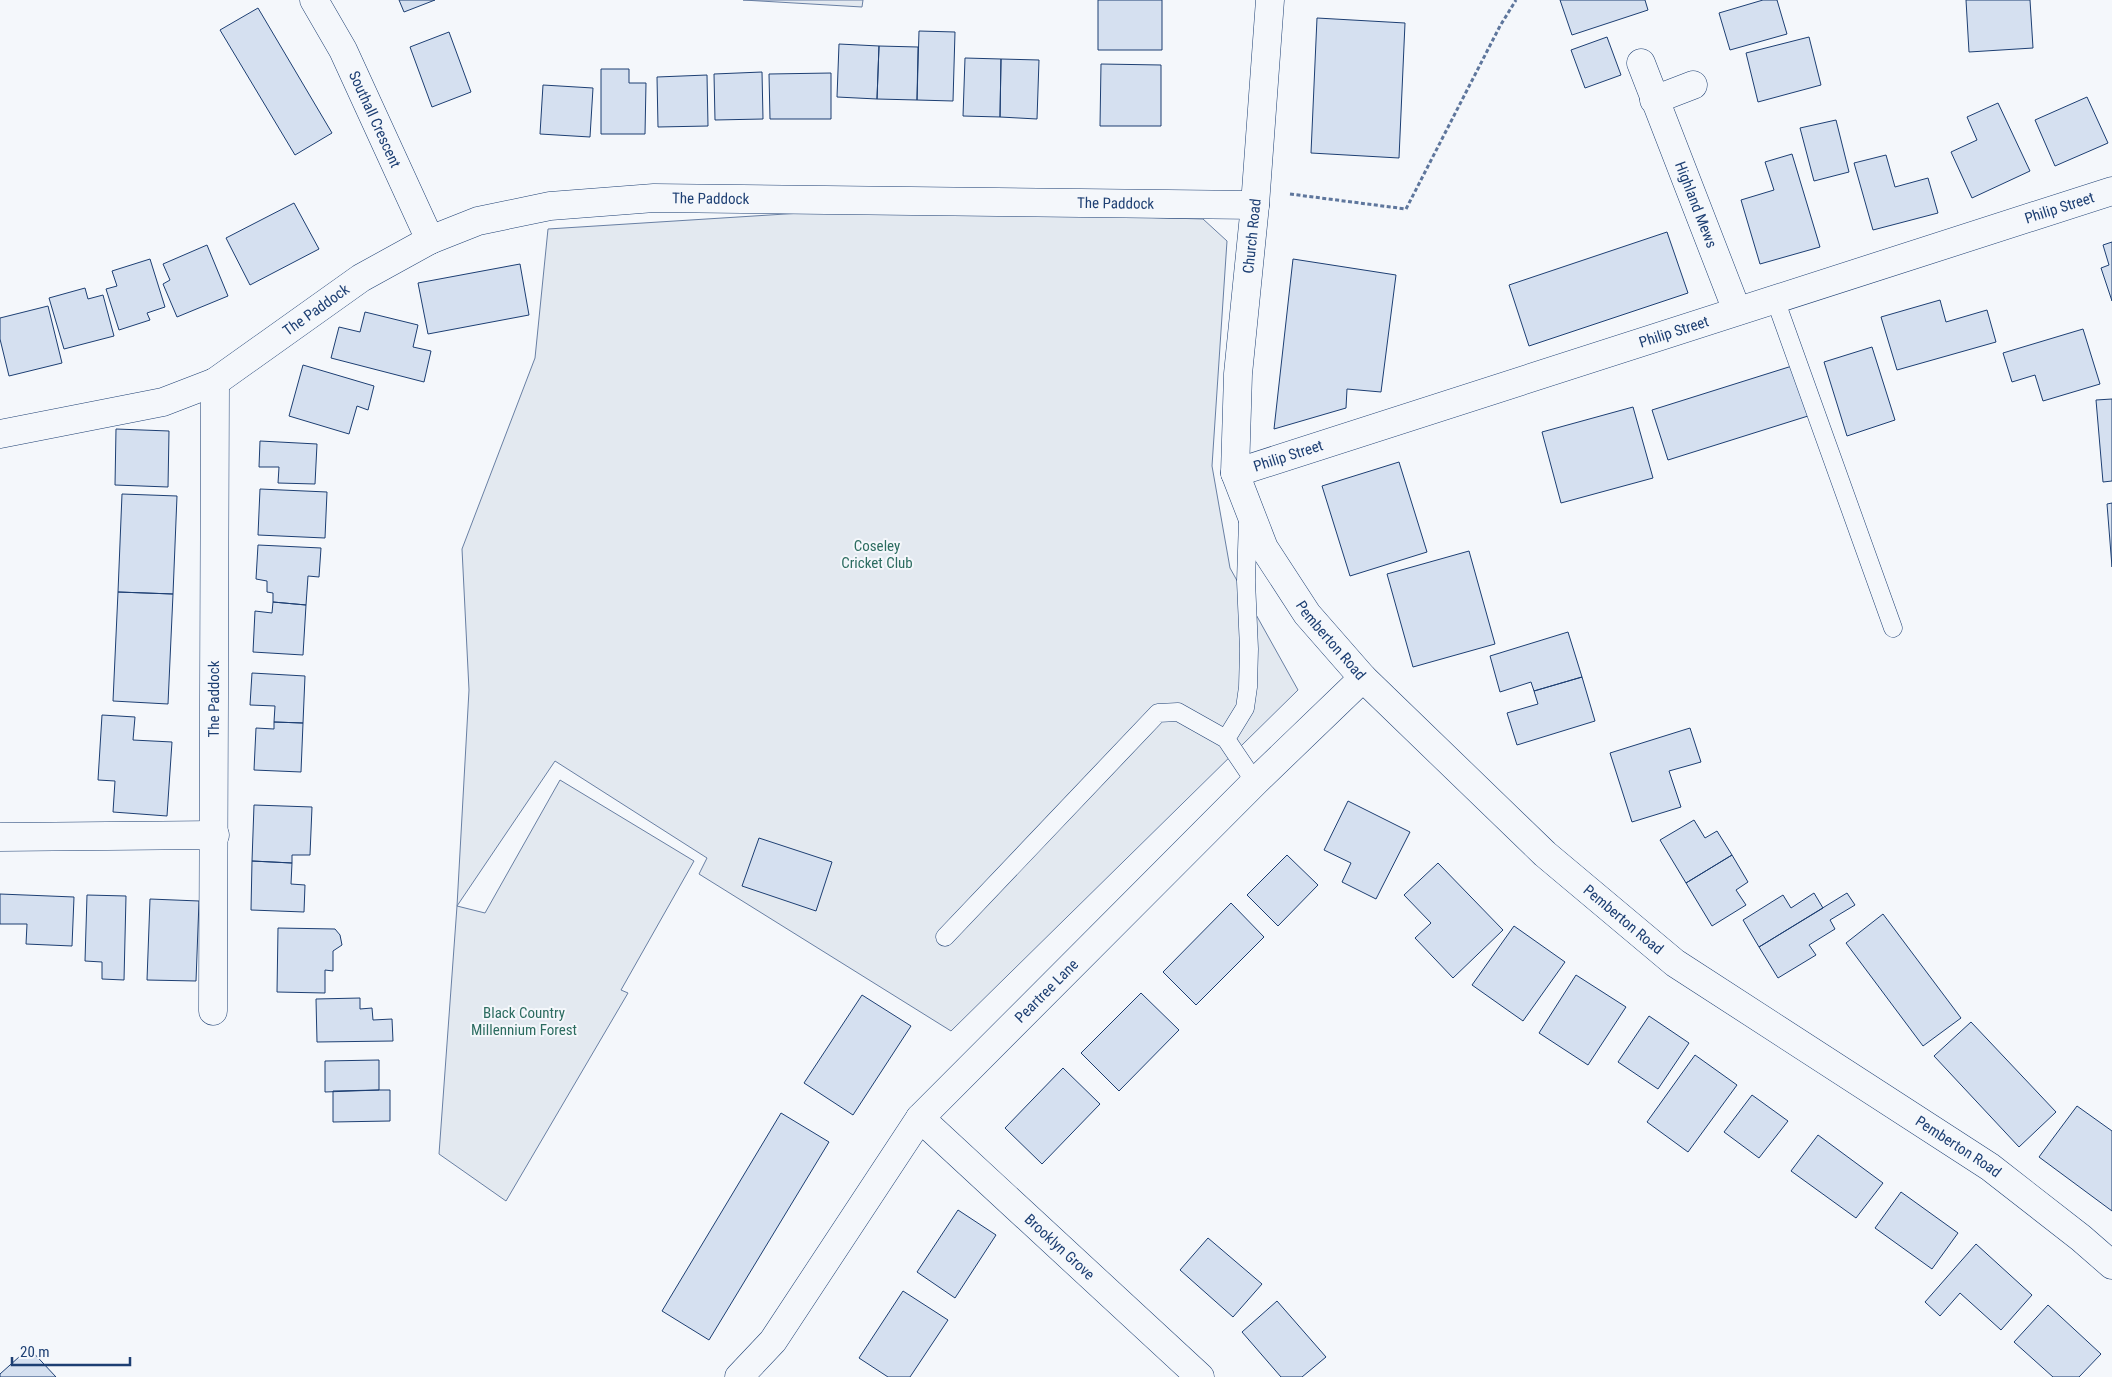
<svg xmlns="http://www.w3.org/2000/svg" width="2112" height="1377" font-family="'Roboto Condensed',sans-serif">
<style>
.green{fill:#e3e9f0;stroke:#687fa3}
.building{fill:#d5e0f0;stroke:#1d3f73}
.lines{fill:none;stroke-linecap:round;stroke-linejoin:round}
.service-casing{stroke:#1d3f73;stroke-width:19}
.minor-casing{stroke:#1d3f73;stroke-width:29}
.path{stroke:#5e769c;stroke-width:3;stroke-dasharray:4 2.5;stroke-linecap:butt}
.service{stroke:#f4f7fb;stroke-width:18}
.minor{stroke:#f4f7fb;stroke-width:28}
.labels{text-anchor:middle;stroke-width:4;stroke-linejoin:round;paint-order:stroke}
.street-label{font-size:15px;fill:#1d3f73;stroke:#f4f7fb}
.park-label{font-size:15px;fill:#2c6c60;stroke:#f4f7fb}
</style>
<rect width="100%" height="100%" fill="#f4f7fb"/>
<!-- green -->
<path class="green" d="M743,0H863L862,7Z
M865,209L1203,219L1227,241L1212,466L1230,568L1298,690L951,1031L699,874L707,858L555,761L457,906L485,913L560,780L694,861L621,990L628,993L506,1201L439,1154L457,906L469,690L462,549L535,358L548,229Z"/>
<!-- building -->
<path class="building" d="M399,0H435L404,12Z
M1098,0H1162V50H1098Z
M1560,0H1645L1648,10L1572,35Z
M1763,0H1777L1787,34L1730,50L1719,13Z
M1966,0H2030L2033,48L1969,52Z
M258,8L332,133L295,155L220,30Z
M1317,18L1405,23L1399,158L1311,153Z
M919,31L955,32L953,101L917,100Z
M449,32L471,92L432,107L410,47Z
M1607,37L1621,75L1585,88L1571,50Z
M1809,37L1821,85L1758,102L1746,53Z
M839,44L879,46L877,99L837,97Z
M879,46L918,47L917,100L877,99Z
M965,58L1001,59L1000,117L963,116Z
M1001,59L1039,60L1037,119L1000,117Z
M1101,64L1161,65V126H1100Z
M601,69H629V83H646L645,134H601Z
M762,72L763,119L715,120L714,74Z
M831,73V119H770L769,74Z
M707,75L708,126L658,127L657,77Z
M543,85L593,88L590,137L540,134Z
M2087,97L2108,143L2055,166L2035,120Z
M1998,103L2030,171L1972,198L1951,152L1977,140L1967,117Z
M1836,120L1849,172L1814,181L1800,128Z
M1792,154L1820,247L1760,264L1741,200L1774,190L1765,162Z
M1886,155L1895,187L1928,178L1938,213L1873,230L1854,163Z
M294,203L319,249L250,285L226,238Z
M1667,232L1688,293L1529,346L1509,285Z
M2112,242V301L2101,268L2109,265L2103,245Z
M207,245L228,296L177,317L163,284L170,280L163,264Z
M150,259L165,307L147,313L150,320L119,330L106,289L117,286L112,271Z
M1293,259L1396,275L1381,392L1347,389L1346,408L1274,429Z
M520,264L529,315L428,334L418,283Z
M85,288L88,299L103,295L114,336L64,349L49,298Z
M1940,300L1946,322L1987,310L1996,342L1897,370L1881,317Z
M48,306L62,363L9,376L0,339V318Z
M365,312L418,325L413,347L431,351L424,382L331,358L339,327L360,332Z
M2083,329L2100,384L2043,401L2035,375L2012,382L2003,353Z
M1872,347L1895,420L1847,436L1824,362Z
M303,365L374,386L368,410L357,406L349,434L289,416Z
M1792,366L1808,416L1668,460L1652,410Z
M2112,399V481L2103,482L2096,400Z
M1633,407L1653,478L1561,503L1542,432Z
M116,429L169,431L168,487L115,485Z
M260,441L317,444L315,484L278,483L279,467H259Z
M1399,462L1427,552L1350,576L1322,486Z
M260,489L327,492L325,538L258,535Z
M122,494L177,496L173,594L118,592Z
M2112,503V567L2107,504Z
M258,545L321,548L319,577L308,576L306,605L273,602V593L267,592V581L256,579Z
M1469,551L1495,644L1413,667L1387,574Z
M118,592L173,594L168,704L113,701Z
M273,602L306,605L303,655L253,652L255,611L272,613Z
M1568,632L1582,677L1534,691L1531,682L1500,692L1490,656Z
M252,673L305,676L303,723L274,722L275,706L250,705Z
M1582,677L1595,721L1517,745L1507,713L1538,704L1534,691Z
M102,715L135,717L133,740L172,742L167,816L113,812L115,781L98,780Z
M274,722L303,723L301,772L254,770L256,728L274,729Z
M1690,728L1701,762L1669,771L1681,807L1632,822L1610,753Z
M1348,801L1410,832L1376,899L1342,882L1351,863L1324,850Z
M254,805L312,807L310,855H292V863L252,861Z
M1694,820L1705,838L1717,831L1732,855L1686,883L1660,840Z
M759,838L832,862L816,911L742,886Z
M1287,855L1318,885L1278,926L1247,895Z
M1732,855L1748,882L1736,890L1746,905L1712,926L1686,883Z
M252,861L292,863L291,884L305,885L304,912L251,910Z
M1438,863L1503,930L1453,978L1415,938L1431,923L1404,895Z
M1814,893L1823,908L1759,947L1743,920L1783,895L1791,908Z
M1847,893L1855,905L1830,920L1835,929L1809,945L1816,955L1778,978L1759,947Z
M0,894L74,897L72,946L26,944L27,924H0Z
M87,895L126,896L124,980L102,979V962L85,961Z
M150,899L199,901L196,981L147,980Z
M1231,903L1264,937L1196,1005L1163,972Z
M1883,914L1961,1018L1923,1046L1846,943Z
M1514,926L1565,962L1523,1021L1472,985Z
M278,928L335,929L340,935L342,945L333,951V971L325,970V993L277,992Z
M1576,975L1626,1007L1588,1065L1539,1033Z
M1141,993L1179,1030L1119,1091L1081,1053Z
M862,995L911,1026L853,1115L804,1083Z
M360,998V1009L372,1008L373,1020L392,1019L393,1041L317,1042L316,999Z
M1649,1016L1689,1043L1658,1089L1618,1062Z
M1971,1022L2056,1112L2019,1147L1934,1056Z
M1695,1055L1737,1085L1688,1152L1647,1122Z
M379,1060V1090L325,1092V1061Z
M1063,1068L1100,1104L1042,1164L1005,1128Z
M379,1090H390V1121L333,1122V1091Z
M1752,1095L1788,1121L1759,1158L1724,1132Z
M2077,1106L2112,1131V1211L2039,1157Z
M781,1113L829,1142L709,1340L662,1311Z
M1818,1135L1883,1183L1856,1218L1791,1171Z
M1901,1192L1958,1233L1932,1269L1875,1228Z
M958,1210L996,1235L955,1298L917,1272Z
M1208,1238L1262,1284L1233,1317L1180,1270Z
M1976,1244L2032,1295L2001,1330L1960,1293L1940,1316L1925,1302Z
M903,1291L948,1320L910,1377H888L859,1358Z
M1277,1301L1326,1357L1302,1377H1281L1242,1332Z
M2048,1305L2101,1354L2079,1377H2053L2014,1342Z
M29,1348L56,1377H0V1374Z"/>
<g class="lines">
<defs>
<path id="service" d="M1775,299L1893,628
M1226,739L1245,708L1248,687L1249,649L1246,581L1248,520
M945,937L1158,713L1178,712L1226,739L1255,782"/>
<g id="minor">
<path id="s1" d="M314,0L343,50L430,240"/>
<path id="s2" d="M1270,0L1255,205L1238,374L1235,473L1264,548L1307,614L1363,678L1545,854L1675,963L1990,1167L2081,1238L2112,1265"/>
<path id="s3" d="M1641,63L1737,311"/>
<path d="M1654,100L1693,85"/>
<path id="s4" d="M0,434L163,402L215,382L361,278L430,240L478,221L550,206L654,198L1255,205"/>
<path id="s5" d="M1235,473L2112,191"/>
<path d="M0,837L215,835"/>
<path id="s6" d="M213,1011L215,382"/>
<path id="s7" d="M920,1118L1200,1377"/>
<path id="s8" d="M739,1377L773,1341L920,1118L1255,782L1363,678"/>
</g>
</defs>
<!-- service casing -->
<use href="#service" class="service-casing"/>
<!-- minor casing -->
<use href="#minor" class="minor-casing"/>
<!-- path -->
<path class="path" d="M1290,194L1406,209L1500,26L1516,0"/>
<!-- service -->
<use href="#service" class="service"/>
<!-- minor -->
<use href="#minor" class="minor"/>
</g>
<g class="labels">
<!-- street labels -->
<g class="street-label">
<text dy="5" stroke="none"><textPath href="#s1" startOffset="134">Southall Crescent</textPath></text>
<text dy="5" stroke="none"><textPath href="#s4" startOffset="766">The Paddock</textPath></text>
<text dy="5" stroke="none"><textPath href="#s4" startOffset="1171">The Paddock</textPath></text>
<text dy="5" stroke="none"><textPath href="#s3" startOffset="152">Highland Mews</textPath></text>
<text dy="5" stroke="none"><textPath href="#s5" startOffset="866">Philip Street</textPath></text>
<text transform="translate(1252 236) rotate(-84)" y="5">Church Road</text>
<text dy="5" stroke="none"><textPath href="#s4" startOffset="346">The Paddock</textPath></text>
<text dy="5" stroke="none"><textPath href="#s5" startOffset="461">Philip Street</textPath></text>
<text dy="5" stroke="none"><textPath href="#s5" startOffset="56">Philip Street</textPath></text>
<text dy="5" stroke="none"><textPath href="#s2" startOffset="669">Pemberton Road</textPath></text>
<text dy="5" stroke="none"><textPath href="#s6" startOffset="312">The Paddock</textPath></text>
<text dy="5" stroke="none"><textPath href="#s2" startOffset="1074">Pemberton Road</textPath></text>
<text dy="5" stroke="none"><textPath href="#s8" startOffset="496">Peartree Lane</textPath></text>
<text dy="5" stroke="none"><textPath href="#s2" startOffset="1479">Pemberton Road</textPath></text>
<text dy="5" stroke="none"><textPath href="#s7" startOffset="190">Brooklyn Grove</textPath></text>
</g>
<!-- park labels -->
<g class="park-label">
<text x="877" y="551">Coseley<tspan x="877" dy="17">Cricket Club</tspan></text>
<text x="524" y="1018">Black Country<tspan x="524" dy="17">Millennium Forest</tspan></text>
</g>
</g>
<!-- scale -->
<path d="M12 1357v8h118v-8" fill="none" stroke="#1d3f73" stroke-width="2.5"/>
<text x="20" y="1357" font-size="15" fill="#1d3f73" stroke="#f4f7fb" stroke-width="4" paint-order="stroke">20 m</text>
</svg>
